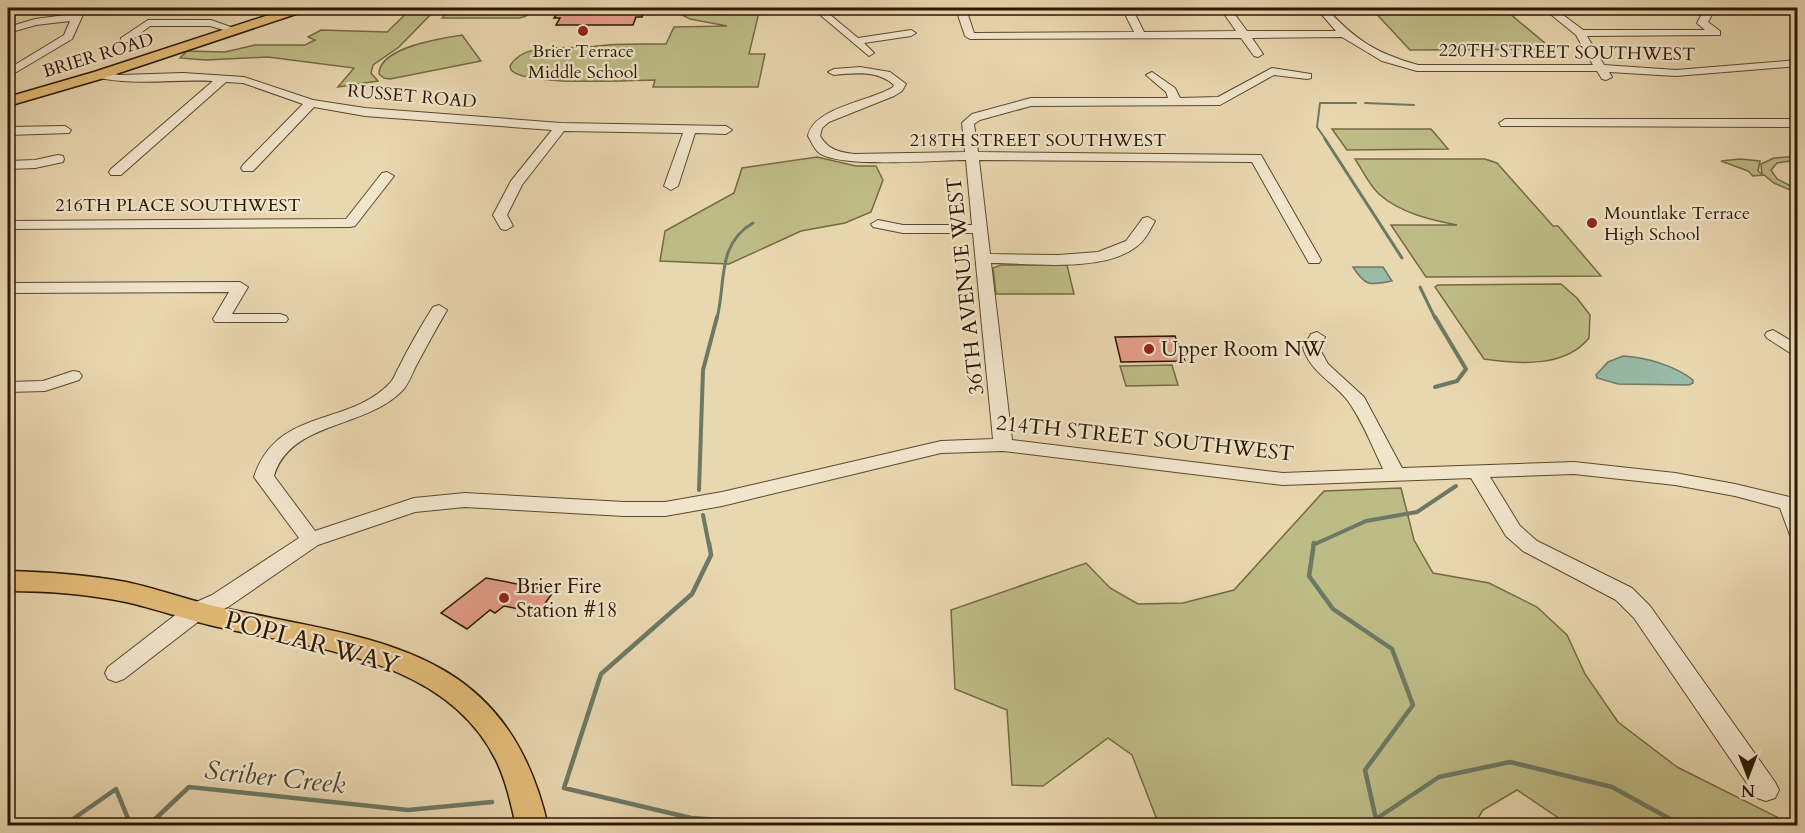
<svg xmlns="http://www.w3.org/2000/svg" width="1805" height="833" font-family="Cardo,serif">
<style>
.green{fill:#bebc86;stroke:#746a43;stroke-width:1.5}
.water{fill:#98baa7;stroke:#6c7964;stroke-width:1.5}
.lines{fill:none;stroke-linecap:round;stroke-linejoin:round}
.stream-far3{stroke:#6c7964;stroke-width:2}
.stream-far2{stroke:#6c7964;stroke-width:3}
.stream-far1{stroke:#6c7964;stroke-width:4}
.stream{stroke:#6c7964;stroke-width:4.5}
.building{fill:#e49d8a;stroke:#2b1800;stroke-width:1.5}
.minor-casing{stroke:#5a482c;stroke-width:2}
.major-casing{stroke:#2b1800;stroke-width:3}
.minor{fill:#f1e5cc;fill-rule:evenodd}
.major{fill:#e4bc78;fill-rule:evenodd}
.poi-dot{fill:#8f2418;stroke:#f1e5cc;stroke-width:2}
.labels{text-anchor:middle;stroke-width:4.5;stroke-linejoin:round;paint-order:stroke}
.far-poi-label{font-size:18px;fill:#2b1800;stroke:#f1e5cc}
.far-street-label{font-size:18px;fill:#2b1800;stroke:#f1e5cc}
.street-label{font-size:21px;fill:#2b1800;stroke:#f1e5cc}
.poi-label{font-size:21px;fill:#2b1800;stroke:#f1e5cc;text-anchor:start}
.near-street-label{font-size:26px;fill:#2b1800;stroke:#f1e5cc}
.near-water-label{font-size:27px;font-style:italic;fill:#4c4932;stroke:#f1e5cc}
</style>
<rect width="100%" height="100%" fill="#e9d7b0"/>
<filter id="stains"><feTurbulence type="fractalNoise" baseFrequency=".00333" numOctaves="4"/><feColorMatrix values="0 0 0 0 .2 0 0 0 0 .09 0 0 0 0 .02 0 0 0 .5 -.17"/></filter>
<radialGradient id="worn" r=".72"><stop offset=".6" stop-color="#630" stop-opacity="0"/><stop offset="1" stop-color="#630" stop-opacity=".3"/></radialGradient>
<!-- green -->
<path class="green" d="M412,8H437L399,47L373,65L371,73L378,81L338,87L354,68L268,57L206,60L180,58L187,51L225,52L255,45H305L315,40L308,37L321,30L387,32Z
M452,8H533L526,16L520,18H442Z
M685,8H760L749,54H765L758,87H653L655,80C628,80 528,87 511,70L510,66C525,39 573,51 597,46C618,43 644,44 666,44L674,27L727,26L690,19L682,15Z
M1371,8H1503L1552,49L1410,50Z
M462,35L481,61L390,79L384,78L379,74C379,47 442,38 462,35Z
M1332,129H1431L1448,149L1347,150Z
M1797,156V160L1777,163L1771,170L1777,179L1797,189V193L1774,183L1764,175L1753,176L1748,171L1721,161L1740,159L1760,161L1758,171L1762,174L1761,164L1774,158Z
M817,157L856,166H876L883,180L871,212L845,223L801,231L729,264L660,261L665,231L734,193L742,168Z
M1355,159H1485L1497,163L1553,226H1558L1601,276L1426,277L1391,225H1457C1431,220 1400,213 1379,194C1369,185 1363,171 1355,159Z
M1001,265H1067L1074,294H996L993,268Z
M1561,284L1577,298L1590,315L1589,338C1565,368 1518,364 1484,359L1435,287L1438,285Z
M1172,365L1178,385L1126,386L1120,366Z
M1401,488L1414,540L1433,573L1489,583L1537,607L1567,635L1585,674L1618,722L1677,767L1791,824L1569,825L1517,790L1483,810L1474,825H1159L1132,755L1108,738L1043,786L1012,785L1007,710L955,689L951,610L1086,563L1110,588L1138,604L1183,603L1234,590L1324,491Z"/>
<!-- water -->
<path class="water" d="M1353,267H1383L1392,281C1369,285 1366,287 1353,267Z
M1623,356C1645,357 1676,366 1693,380V383L1689,385L1618,384L1597,378L1596,375L1608,362Z"/>
<g class="lines">
<!-- stream-far3 -->
<path class="stream-far3" d="M8,63H14
M1365,103L1414,105
M1326,140L1317,127L1320,103H1356"/>
<!-- stream-far2 -->
<path class="stream-far2" d="M1325,139L1402,258
M1420,287L1435,318
M717,318C726,285 716,244 753,223"/>
<!-- stream-far1 -->
<path class="stream-far1" d="M1435,317L1466,369L1457,381L1435,387
M699,490L703,370L717,317
M703,515L709,545
M1313,545L1366,521L1417,512L1456,486"/>
<!-- stream -->
<path class="stream" d="M709,543L711,555L692,594L601,674L564,788L691,818L807,826
M1314,543L1309,576L1333,609L1392,649L1413,705L1365,770L1376,819
M63,826L116,789L129,821H153L189,787L408,810L492,802
M1374,826L1376,819L1439,777L1510,762L1612,787L1683,826"/>
</g>
<!-- building -->
<path class="building" d="M561,8H646L642,17H636L633,25H556L560,18H554Z
M1175,336L1185,361L1121,362L1115,337Z
M486,578L554,591L538,613L504,606L495,613L490,610L467,629L441,613Z"/>
<g class="lines">
<defs>
<path id="minor" d="M76,8H86L72,39L8,77V69L64,35L70,21L36,25L8,33V27L35,19L73,14Z
M812,8H822L858,38L911,30L916,33L911,36L864,43L874,53L869,56Z
M963,8H973L968,15L974,33L1134,32L1122,8H1132L1144,32L1236,31L1220,8H1230L1247,31H1336L1316,8H1326C1355,40 1376,53 1418,65H1593L1576,35L1543,8H1554L1583,30H1705L1697,23L1703,12L1699,8H1710L1714,11L1708,22L1720,31V35L1587,36L1604,65L1676,70L1798,60V66L1676,76L1609,72L1612,77L1606,80L1602,79L1597,71H1417L1382,61L1342,37L1252,38L1263,54L1258,57L1254,56L1241,38L970,39L965,36L958,15Z
M148,20H211L239,30L234,33L210,26H150L129,42H121V38Z
M860,67L890,72L906,84L902,91L894,96L829,122L822,128L820,136C829,150 838,152 854,154L965,152L962,123L972,114L1031,98H1168L1166,92L1146,75L1152,72L1175,88L1180,98L1218,97L1272,68L1311,74V78L1307,79L1274,75L1220,105L1031,106L980,120L974,124L978,152L1261,155L1321,260L1319,263H1309L1252,162L979,160L990,254L1058,255L1098,252L1126,241L1143,218L1148,217L1155,221C1150,230 1145,241 1136,247C1102,273 1031,263 991,263L1012,440L1283,473L1383,469C1372,446 1363,422 1348,401C1334,382 1311,373 1303,348L1311,334L1317,332L1325,337L1319,348L1328,364L1364,397L1402,468L1574,462L1675,473L1735,484L1798,499V540L1791,538L1780,508L1735,496L1675,485L1574,474L1490,477L1520,526L1537,541L1632,588L1650,606L1775,782L1779,790L1775,798L1766,801L1757,798L1634,618L1616,600L1523,551L1506,536L1471,478L1283,485L1003,451L941,453L722,506L665,516H624L465,507L415,512L318,545L228,607L203,618L124,679L116,682L108,679L105,673L108,667L187,606L212,595L299,538L254,477C277,407 349,427 390,383C394,379 396,372 399,367C409,347 421,326 433,307L439,305L447,310C436,329 426,347 416,366C412,374 409,383 403,390C366,429 290,421 274,476L315,531L414,498L465,493L624,502H665L722,492L941,441L993,439L973,233H903L873,227L871,224L878,220L903,225H972L966,160C937,160 837,169 818,152C814,148 811,141 808,136C814,107 869,102 893,87L894,85C878,70 854,73 834,75L828,72L834,69Z
M99,72L120,75L183,73L244,77L313,100L365,108L561,123L726,126L732,130L726,134L695,133L678,186L671,190L664,186L683,133L564,131L522,185L507,215L513,226L506,230L501,229L493,215L511,181L552,130L365,116L314,107L253,171H243L241,168L243,165L303,104L243,83L226,82L121,175H111L109,172L111,169L213,81C174,79 133,86 95,77V73Z
M1505,119H1798V127L1501,126L1499,123Z
M65,126L71,130L69,133L8,135V127Z
M58,155L63,156L64,159L63,162L35,168L8,169V161L35,160Z
M387,172L394,176L355,226L350,227L8,229V221L346,219L382,173Z
M240,282L248,287L232,314H280L286,316L288,319L286,322H215L213,319L229,292L8,293V283Z
M1773,330L1798,345V358L1767,338L1765,335L1767,332Z
M73,371L79,372L82,376L79,380L45,391L8,392V382L43,381Z"/>
<path id="major" d="M290,8H307L305,11L104,78L8,106V97L94,72Z
M1784,8H1798V16Z
M8,571C47,572 87,575 126,582C159,589 190,601 223,608C377,641 506,645 548,826H516C511,803 506,781 496,760C445,658 316,649 218,627C187,620 157,609 126,602C87,594 47,591 8,591Z"/>
</defs>
<!-- minor casing -->
<use href="#minor" class="minor-casing"/>
<!-- major casing -->
<use href="#major" class="major-casing"/>
<!-- minor -->
<use href="#minor" class="minor"/>
<!-- major -->
<use href="#major" class="major"/>
</g>
<!-- markers -->
<g class="poi-dot">
<circle cx="583" cy="31" r="6"/>
<circle cx="1592" cy="223" r="6"/>
<circle cx="1149" cy="349" r="6"/>
<circle cx="504" cy="598" r="6"/>
</g>
<g class="labels">
<!-- far-poi labels -->
<g class="far-poi-label">
<text x="583" y="57">Brier Terrace<tspan x="583" dy="21">Middle School</tspan></text>
<text x="1604" y="219" text-anchor="start">Mountlake Terrace<tspan x="1604" dy="21">High School</tspan></text>
</g>
<!-- far-street labels -->
<g class="far-street-label">
<text transform="translate(1567 52) rotate(1)" y="6">220TH STREET SOUTHWEST</text>
<text transform="translate(98 55) rotate(-17)" y="6">BRIER ROAD</text>
<text transform="translate(412 96) rotate(5)" y="6">RUSSET ROAD</text>
<text x="1038" y="146">218TH STREET SOUTHWEST</text>
<text x="178" y="211">216TH PLACE SOUTHWEST</text>
</g>
<!-- street labels -->
<g class="street-label">
<text transform="translate(965 286) rotate(-96)" y="7">36TH AVENUE WEST</text>
<text transform="translate(1145 438) rotate(6)" y="7">214TH STREET SOUTHWEST</text>
</g>
<!-- poi labels -->
<g class="poi-label">
<text x="1161" y="356">Upper Room NW</text>
<text x="516" y="593">Brier Fire<tspan x="516" dy="24">Station #18</tspan></text>
</g>
<!-- near-street labels -->
<g class="near-street-label">
<text transform="translate(312 642) rotate(15)" y="9">POPLAR WAY</text>
</g>
<!-- near-water labels -->
<g class="near-water-label">
<text transform="translate(275 777) rotate(6)" y="9">Scriber Creek</text>
</g>
</g>
<!-- margin -->
<rect width="1805" height="833" fill="none" stroke="#e9d7b0" stroke-width="30"/>
<rect x="9" y="9" width="1787" height="815" fill="none" stroke="#2b1800" stroke-width="3"/>
<rect x="15" y="15" width="1775" height="803" fill="none" stroke="#2b1800" stroke-width="1.5"/>
<!-- north arrow -->
<g transform="translate(1748 776) rotate(180)" stroke="#f1e5cc" stroke-width="4.5" paint-order="stroke">
<path d="M0-4.5L10 22L0 15L-10 22Z" fill="#2b1800"/>
<text y="-9" font-size="16" font-weight="bold" text-anchor="middle" fill="#2b1800">N</text>
</g>
<rect width="100%" height="100%" filter="url(#stains)"/>
<rect width="100%" height="100%" fill="url(#worn)"/>
</svg>
